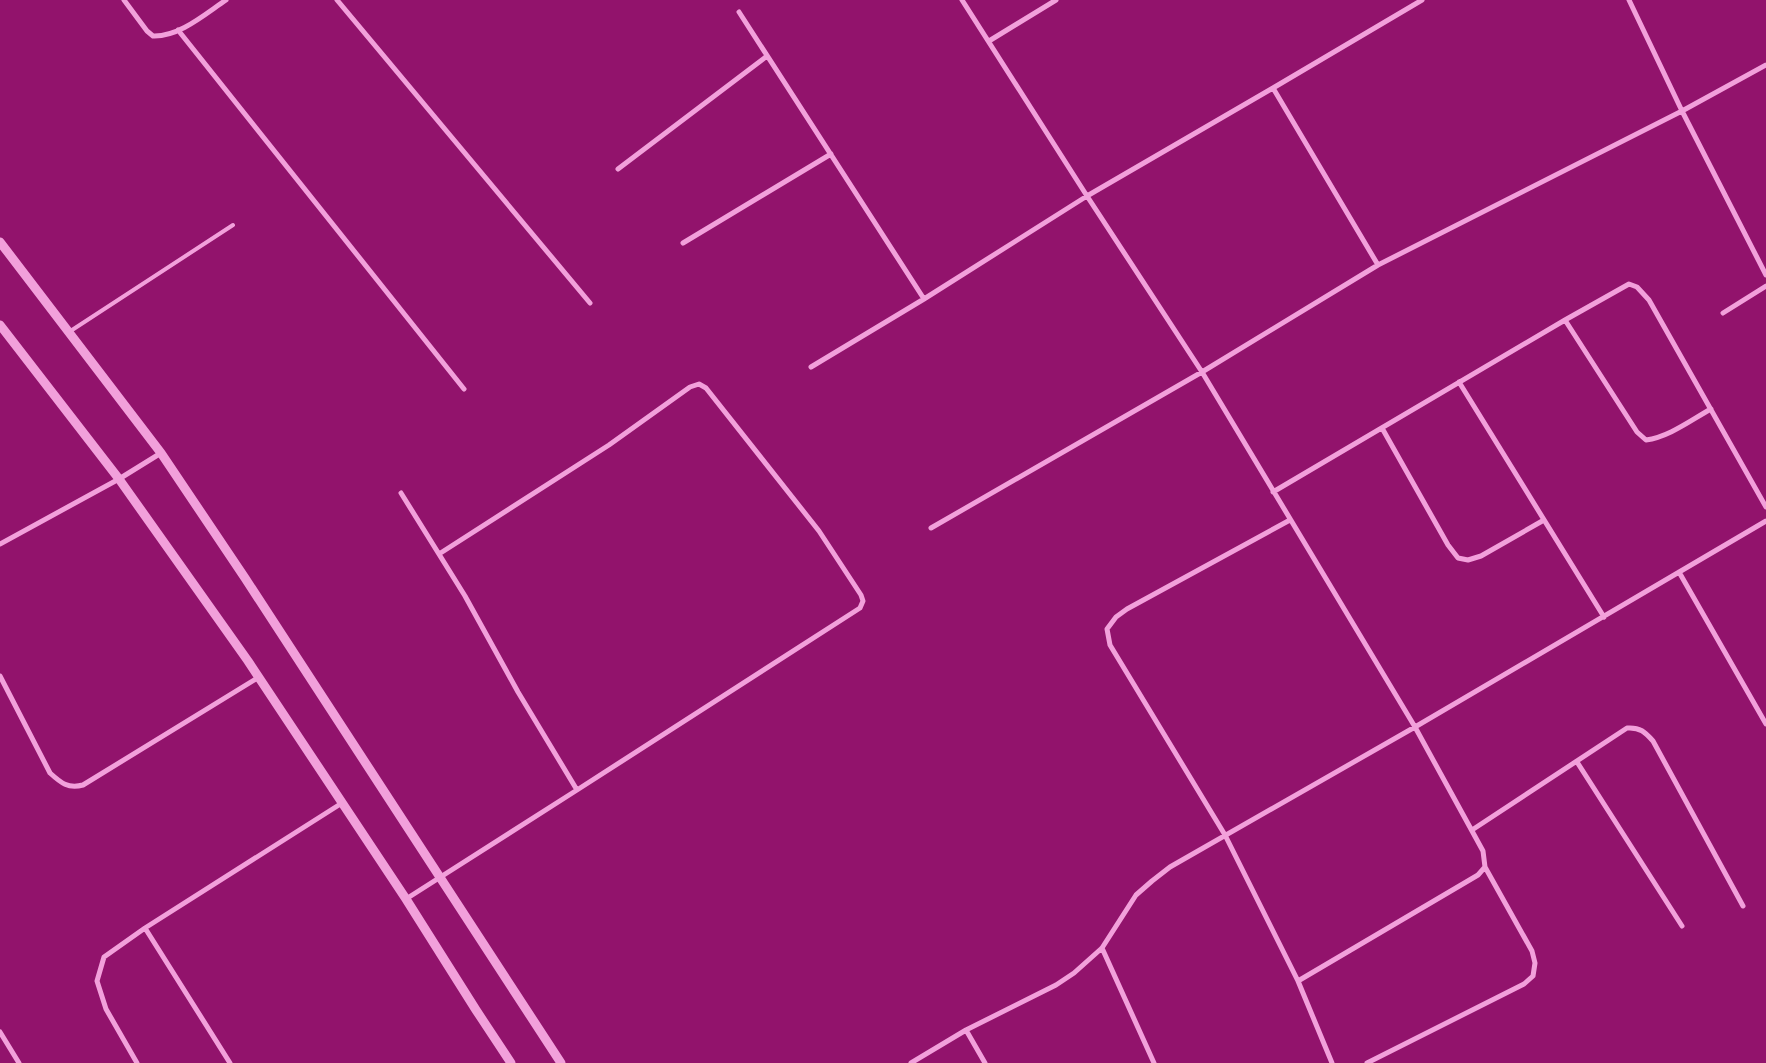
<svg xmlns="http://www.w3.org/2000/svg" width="1766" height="1063" font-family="Arial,sans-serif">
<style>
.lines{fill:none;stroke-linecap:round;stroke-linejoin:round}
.service{stroke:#f2a0db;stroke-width:4}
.minor{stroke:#f2a0db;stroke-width:5}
.tertiary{stroke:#f2a0db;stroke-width:9}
</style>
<rect width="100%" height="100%" fill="#92136c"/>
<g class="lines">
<!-- service -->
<path class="service" d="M69,332L233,225"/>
<!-- minor -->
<path class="minor" d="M124,0L147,31L153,36C179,37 205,14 226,0
M337,0L590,303
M962,0L1087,196L1202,372L1415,727L1483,851L1485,867L1478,875L1298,981
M1629,0L1682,111L1766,275
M739,12L924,299
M178,30L464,389
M989,41L1056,0
M1273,88L1422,0
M618,169L767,56
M683,243L831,154
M1723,313L1766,286
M1565,320L1637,432L1646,440C1669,437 1691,420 1711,409
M811,367L924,299L1087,196L1273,88L1378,265
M1459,382L1604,617
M1382,428L1448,545L1458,558L1468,560L1481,556L1544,520
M1273,492L1565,320L1629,284L1637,287L1649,300L1766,507
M401,493L465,596L518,692L577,790L406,899
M1290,520L1127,609L1116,617L1107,629L1110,645L1225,835L1298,981L1332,1063
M931,528L1202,372L1378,265L1682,111L1766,65
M0,544L119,479L161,453
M439,554L609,445L690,387L699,384L706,388L819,531L861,595L863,601L860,608L577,790
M1679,572L1766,724
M0,676L50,773C61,783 68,789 83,785L259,677
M1577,762L1682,926
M1472,830L1627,728C1640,727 1645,732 1653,741L1743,906
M145,928L230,1063
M1102,948L1154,1063
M966,1030L985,1063
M0,1032L19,1063
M137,1063L106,1009L97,981L104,957L145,928L342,803
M911,1063L966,1030L1056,985L1074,973L1102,948L1136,895L1152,881L1170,867L1415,727L1766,521
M1367,1063L1524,984L1533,976L1535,963L1532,951L1485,867"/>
<!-- tertiary -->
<path class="tertiary" d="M0,242L161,453L245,578L561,1063
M0,325L119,479L248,661L406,899L476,1010L511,1063"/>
</g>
</svg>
